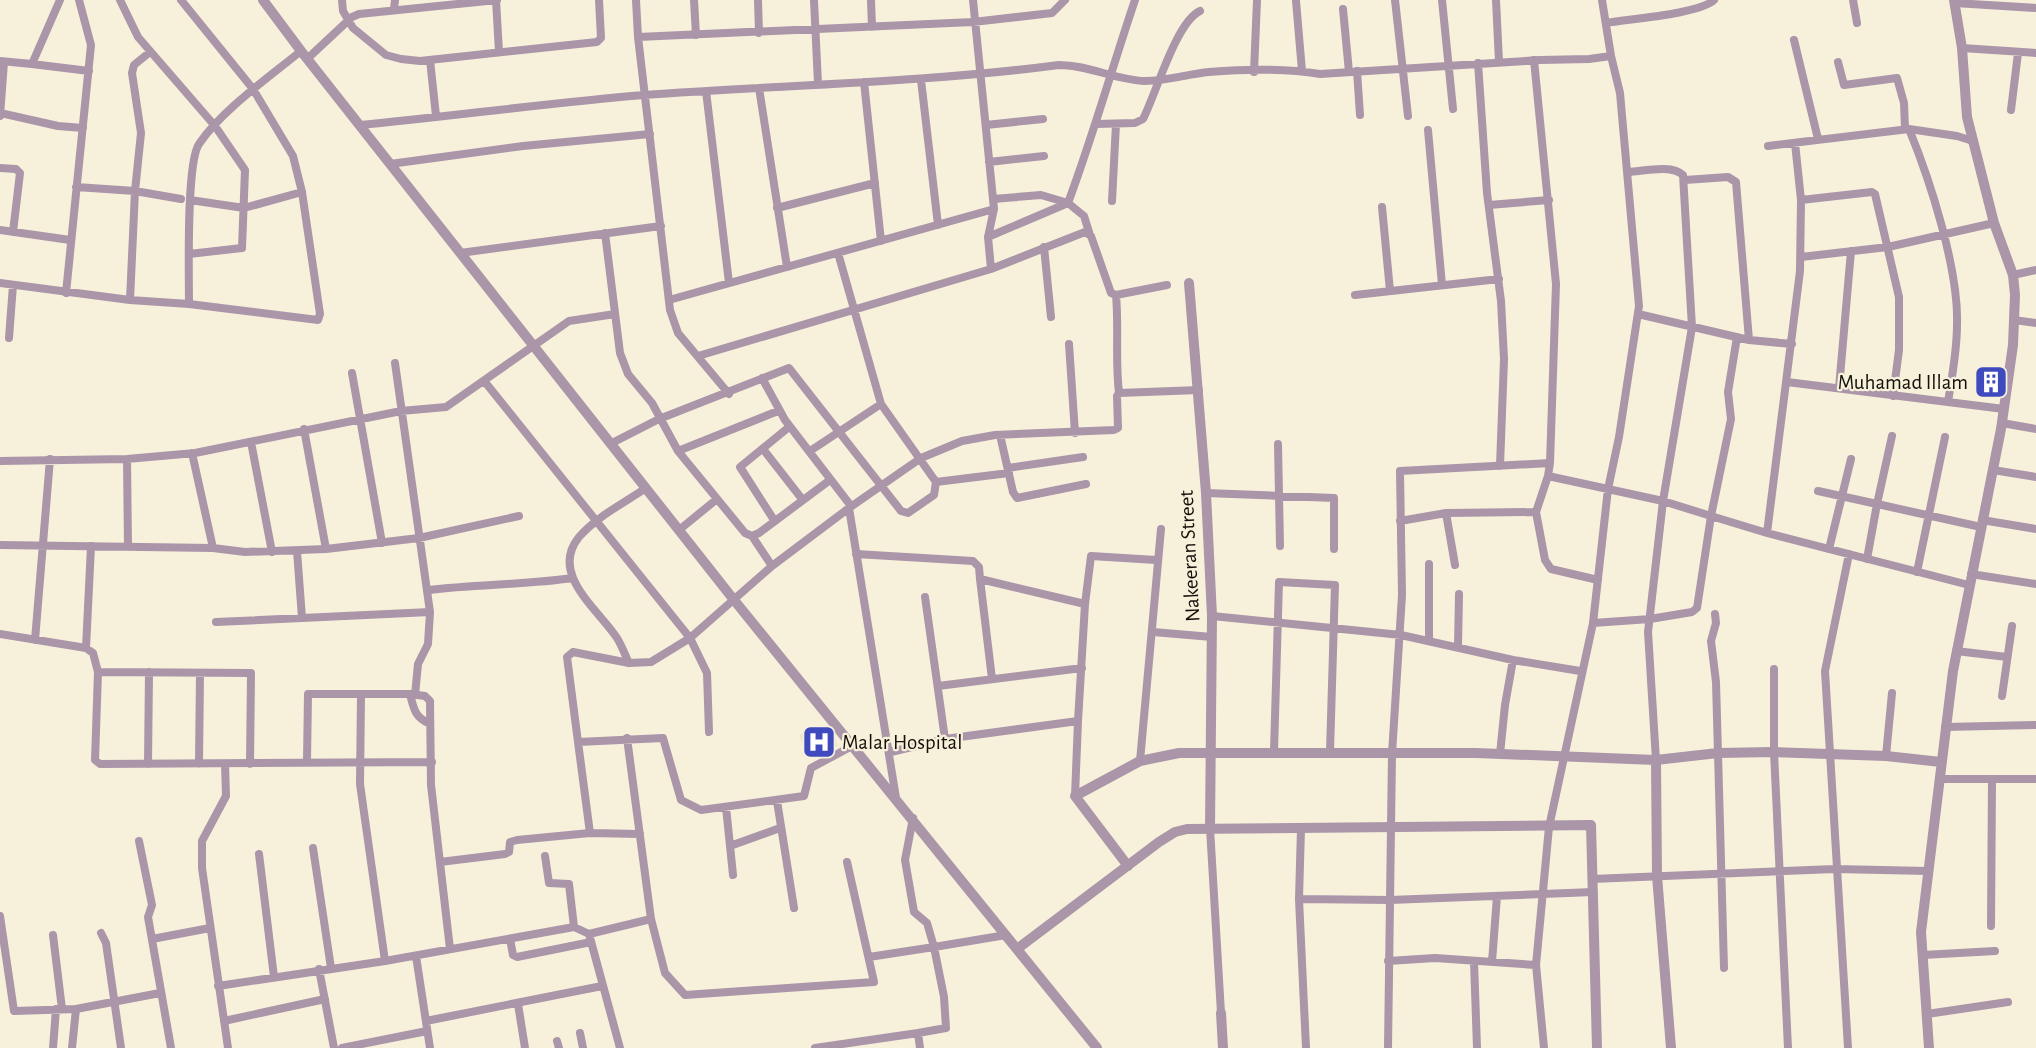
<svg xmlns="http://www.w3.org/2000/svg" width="2036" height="1048" font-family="'Alegreya Sans',sans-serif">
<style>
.built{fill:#ede5c8}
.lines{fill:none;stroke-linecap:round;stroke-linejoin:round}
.minor{stroke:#aa95a9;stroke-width:8}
.tertiary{stroke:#aa95a9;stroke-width:10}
.labels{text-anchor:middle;stroke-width:4.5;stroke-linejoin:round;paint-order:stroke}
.poi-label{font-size:21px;fill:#131009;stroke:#f7f1db;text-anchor:end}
.street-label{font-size:21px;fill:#131009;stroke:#f7f1db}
</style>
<rect width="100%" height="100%" fill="#f7f1db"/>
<!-- built -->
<path class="built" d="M816,728L823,737L833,733L838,746L808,758L799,735Z"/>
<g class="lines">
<!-- minor -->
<path class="minor" d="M120,0L138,37L215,126L245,170L242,248L189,254
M342,0L343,11L353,28L386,55L401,59L420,61L597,42L601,38L599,0
M496,0L499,52
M636,0L638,37
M694,0L696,35
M758,0L759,33
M814,0L818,84
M871,0L872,27
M1395,0L1408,116
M1442,0L1453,109
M1496,0L1499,62
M1853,0L1857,23
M1296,1L1302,71
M1955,3L2036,8
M394,9L395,0
M1343,9L1349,72
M1606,23C1628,19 1700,14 1714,0
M1794,40L1818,139
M1962,48L2036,53
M307,59L352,17L359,14L497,0
M430,60L436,116
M1534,60L1556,284L1550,463
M0,61L32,64L60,0
M1838,62L1844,85L1897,78L1904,103L1905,128
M1478,63L1487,193L1501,301L1504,359L1500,466
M32,64L89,71
M1357,71L1360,115
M1254,72L1257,0
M921,80L938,225
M864,82L881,241
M759,88L787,267
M706,91L729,283
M2011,110L2018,53
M0,113L58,126L83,128
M0,116L4,62
M1096,124L1135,123L1143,119C1156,94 1176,22 1200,11
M360,125C454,116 548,103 644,95C782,85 921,83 1059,65C1089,65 1115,80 1145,81C1167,81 1188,74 1209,72C1245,69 1285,68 1320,74L1540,60L1589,59L1611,56
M986,125L1043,119
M1909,129L1957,136L1973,141
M1428,130L1442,285
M1795,143L1801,200L1800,271L1767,533L1969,585
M1768,146L1909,129C1930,180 1959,270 1957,325C1957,351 1952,377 1948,402
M989,162L1044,156
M390,164L523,146L650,134
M0,168L16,169L20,173L13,232
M1629,172C1644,171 1672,164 1683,175L1692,327L1663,501L1648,632L1656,760
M1685,180L1728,177L1736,182L1749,340
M76,187L135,191L181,199
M993,199L1041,195L1068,203C1093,136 1112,68 1135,0
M190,200L244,208L302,192
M1801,200L1872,192L1875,194L1899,297V350L1893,396
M1112,201L1116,124
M1489,205L1549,200
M1382,207L1390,291
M777,208L875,183
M0,230L70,240
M605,233L620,353L628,374L652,403L678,451L745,533L752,536L759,533L830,480
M988,237L1068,203L1084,216L1089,232
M1044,247L1051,317
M460,253L661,226
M1801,257L1888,247L1994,223
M991,269L988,237L994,209
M2013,275L2036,270
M0,283L130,300L189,304L318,320L320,314L302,192L293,156L253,89L181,0
M66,293L91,45L79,0
M1116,295C1119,328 1115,360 1119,393
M1355,295L1499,279
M130,300L135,191L141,133L132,73L134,65L150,52
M669,300L994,209L973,0
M189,304C189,276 186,163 199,144C221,111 269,77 301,51
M1638,314L1749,340L1792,344
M2014,320L2036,323
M1737,337L1728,392L1731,419L1711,516L1767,533
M9,338L13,285
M1069,344L1075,433
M698,356L991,269L1085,232L1091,236L1111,293L1116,295L1167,285
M395,363L430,612L428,644L418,664L415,695
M352,373L382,543
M762,378L785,420L851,506
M485,382L690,638L707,673L709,732
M1787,382L2004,409
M1839,388L1851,251
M729,394L678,333L670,310L638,37L973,22L1052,13L1065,0
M2002,423L2036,429
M304,429L326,549
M1000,435L1013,492L1017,498L1086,484
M1892,436L1877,504L1981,527
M251,442L272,552
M610,444L659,419L789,368L901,511L908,513L934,495L936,482L881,404L838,253
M1278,444L1280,546
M763,449L802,499
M678,451L778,411
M810,451L881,404
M192,453L213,548
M127,459L128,547
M0,461L127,459L195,453L401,411L446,407L569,321L615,314
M1008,468L1083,457
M1993,470L2036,477
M1548,476L1536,512L1545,560L1551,569L1598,580
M936,482L1009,473
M1818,491L1877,504L1867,559
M1206,493L1334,498V549
M849,508L896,798
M1446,513L1455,565
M774,520L740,467L789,427
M1982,520L2036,529
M1400,521L1446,513L1536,512
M679,530L717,499
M752,536L772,566
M0,545L213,548L245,552L326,549L419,538L519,516
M1829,549L1851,459
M297,551L302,618
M856,554L973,561L979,567L980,579L1085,604L1078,721L945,739L891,752
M1917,572L1945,437
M1971,574L2036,584
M980,579L992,679
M428,590C476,584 524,585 573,578
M925,597L945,739
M1085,604L1091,556L1156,560
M1715,614L1716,623L1711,641L1716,682L1724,968
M1212,616L1401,635L1513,660L1580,671
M216,622L430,612
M1153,632L1212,637
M0,634L86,648L93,653L98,672L95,760L100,764L432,762
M35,640L50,459
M1429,640V564
M1458,647L1459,594
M86,648L91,546
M1956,651L2007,657
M629,663C625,655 622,646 617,638C598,609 549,574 579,537C596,517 624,503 646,488
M1774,669V752L1788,1048
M98,672L251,673L250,764
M938,686L1082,668
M410,694C414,710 415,717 430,724
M361,695L360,784L385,961
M2002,696L2012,626
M1945,727L2036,725
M578,742L590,833
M854,745L811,768L804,796L701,810L681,800L663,738L578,742L567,657L573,652L629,663L651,662L690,638L772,566L849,508L921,458L962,441L995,435L1114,430L1118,428L1117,396L1119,393L1199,390
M1274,751L1279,582L1335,585L1330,751
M1500,754L1505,705L1513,660
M1886,756L1892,693
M307,761L308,694H410L425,696L430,701L431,785L450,949
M1140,761L1161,529
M148,764L149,672
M199,764L200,673
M225,764L226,796L202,841V868L228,1048
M1939,779H2036
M1075,796L1078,721
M777,801L794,908
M726,807L733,875
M1210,828L1221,1013
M1301,828L1299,899L1306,1048
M139,841L152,905L148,917L171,1048
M730,846L780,828
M313,848L331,968
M259,854L274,977
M545,856L549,883L569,884L574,927
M440,862L505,854L509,852L510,842L517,840L590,833L640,834
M1592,879L1835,869L1928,871
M1299,899L1390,900L1593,892
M0,916L14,1011L76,1009L72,1048
M651,919L665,973L685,995L874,982L847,862
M1991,926L1992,779
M101,933L106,943L121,1048
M53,935L62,1009
M152,939L210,928
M510,939L513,955L517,957L591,942
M1923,955L1995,951
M416,956L430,1048
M869,957L934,947L927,923L914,912L905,860L913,818
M1388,961L1435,958L1536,965
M1474,961L1477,1048
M1492,962L1497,896
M319,969L334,1048
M218,986L385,961L574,927L589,934
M518,1004L525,1048
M76,1009L160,993
M1927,1014L2008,1002
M224,1021L325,999
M426,1021L602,986
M580,1033L583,1048
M557,1041L559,1048
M53,1048L56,1009
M342,1048L427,1031
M620,1048L589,934L651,919L627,738
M815,1048L918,1033
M920,1048L918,1033L946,1028L944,997L934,947L1006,935
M1388,1048L1392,754L1402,595L1400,471L1550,463L1548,476L1663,501L1711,516L1697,608L1692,612L1650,619L1593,623
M1544,1048L1536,965L1549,827L1593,623L1608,489L1619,437L1639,306L1620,93L1611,56L1602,0
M1848,1048L1825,671L1849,554"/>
<!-- tertiary -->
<path class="tertiary" d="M263,0L301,51L734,600L1097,1048
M1189,283L1206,493L1212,616L1210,828
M1656,760L1657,876L1671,1048
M1128,866L1075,796L1140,761L1179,753H1476L1656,760L1718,753L1774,752L1886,756L1941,762
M1017,949L1159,842L1175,832L1187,829L1591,825L1597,1048
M1221,1013L1223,1048
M1929,1048L1921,932L1953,671L2001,429L2013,345L2015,295L2013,275L1994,223L1967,117L1962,48L1954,0"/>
</g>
<!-- icons -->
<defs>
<symbol id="building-square" viewBox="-11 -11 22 22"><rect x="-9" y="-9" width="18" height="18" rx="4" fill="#404abf" stroke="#f7f1db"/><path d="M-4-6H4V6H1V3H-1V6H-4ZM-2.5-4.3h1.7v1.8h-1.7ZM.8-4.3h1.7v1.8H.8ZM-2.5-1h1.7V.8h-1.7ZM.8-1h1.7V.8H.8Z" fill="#fff"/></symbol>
<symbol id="hospital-square" viewBox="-11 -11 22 22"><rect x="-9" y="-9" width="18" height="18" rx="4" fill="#404abf" stroke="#f7f1db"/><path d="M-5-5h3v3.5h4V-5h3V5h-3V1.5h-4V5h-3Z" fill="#fff"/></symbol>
</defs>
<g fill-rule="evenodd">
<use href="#building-square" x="1972" y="363" width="38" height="38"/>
<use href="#hospital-square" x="800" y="723" width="38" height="38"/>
</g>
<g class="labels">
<!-- poi labels -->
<g class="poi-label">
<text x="1968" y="389">Muhamad Illam</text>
<text x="842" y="749" text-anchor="start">Malar Hospital</text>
</g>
<!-- street labels -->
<g class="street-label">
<text transform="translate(1189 556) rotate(-93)" y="7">Nakeeran Street</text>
</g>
</g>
</svg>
